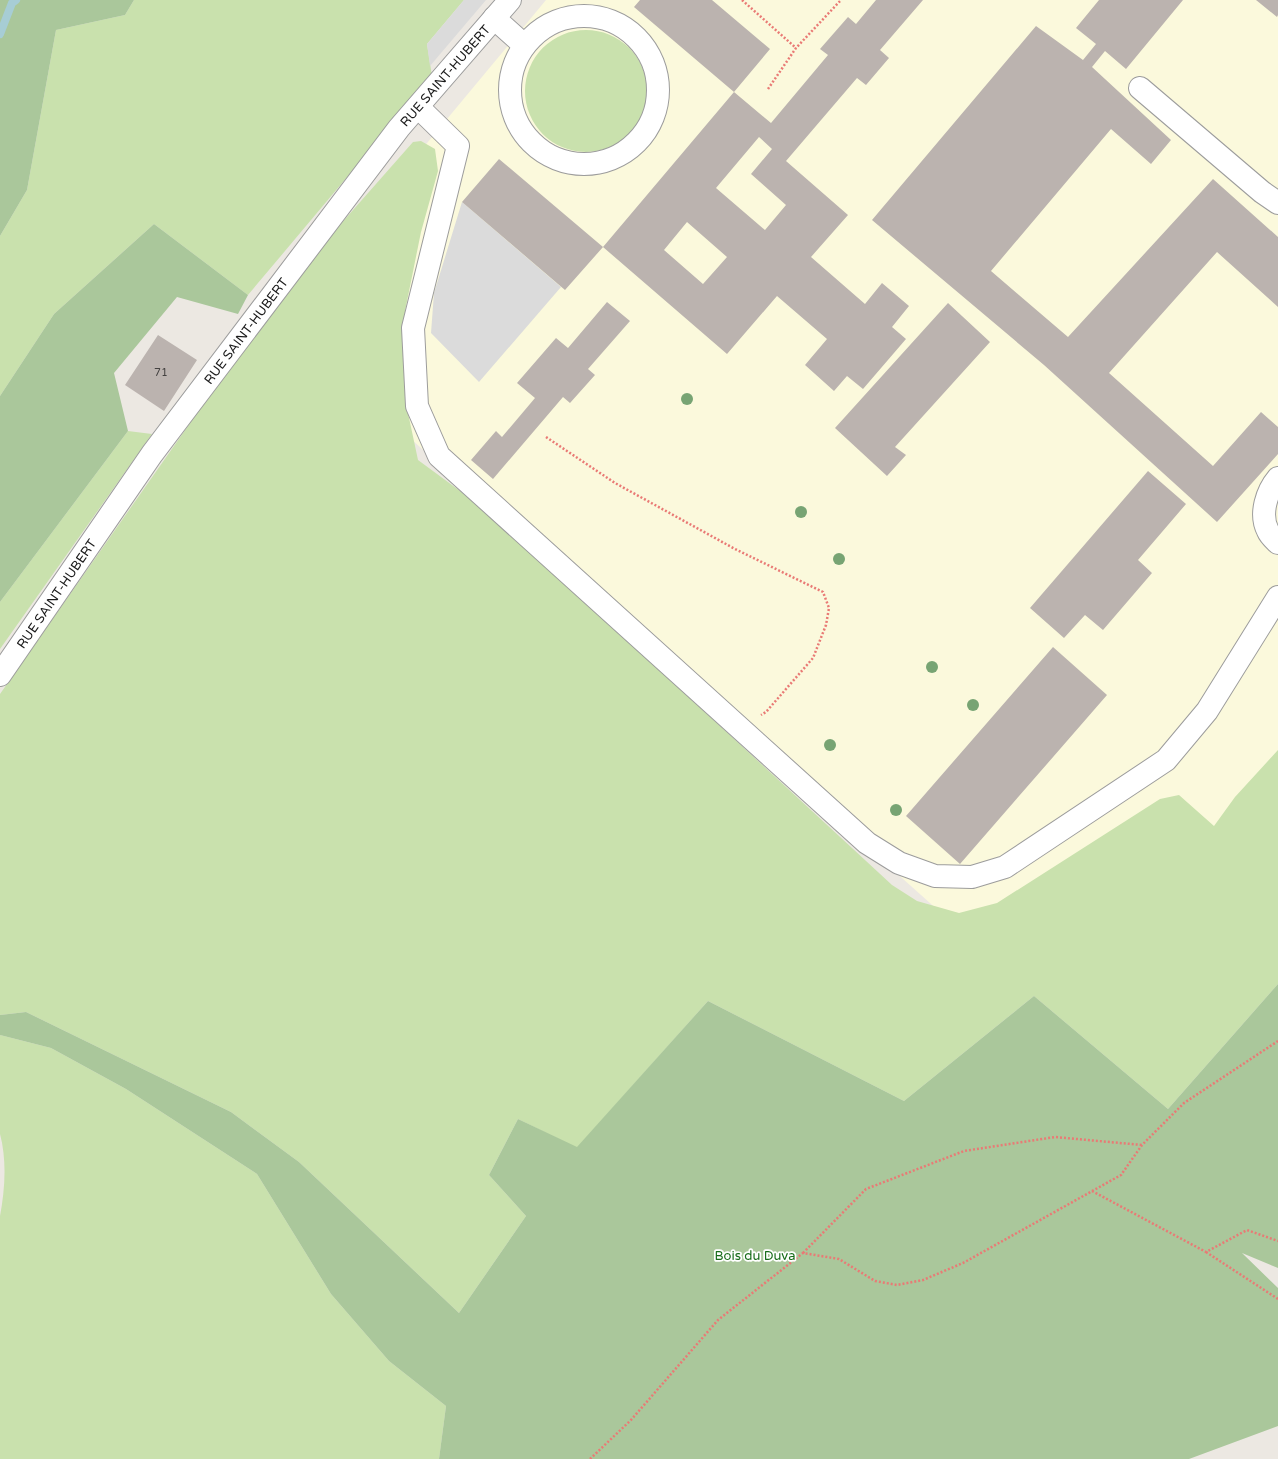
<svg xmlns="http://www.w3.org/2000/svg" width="1278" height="1459" font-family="'Varela Round',sans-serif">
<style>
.education{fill:#fbf9dc}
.grass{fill:#c9e1ad}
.forest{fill:#aac79b}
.parking{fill:#dbdbdb}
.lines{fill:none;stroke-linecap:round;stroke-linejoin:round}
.stream{stroke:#a7cdd5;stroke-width:8}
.building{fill:#bbb3af;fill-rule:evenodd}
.minor-casing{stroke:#9c9c9c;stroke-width:24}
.path{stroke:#e97a75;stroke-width:2.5;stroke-dasharray:2 2;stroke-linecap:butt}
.minor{stroke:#fff;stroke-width:22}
.tree{fill:#77a473}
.labels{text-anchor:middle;stroke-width:3.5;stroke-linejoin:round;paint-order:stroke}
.number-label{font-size:11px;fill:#434140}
.street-label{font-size:13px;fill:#1b1b1b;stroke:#fff}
.park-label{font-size:13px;fill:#176c19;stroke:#fff}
</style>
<rect width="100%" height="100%" fill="#ece8e2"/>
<!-- education -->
<path class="education" d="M546,0H1278V984L1034,996L279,321Z"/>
<!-- grass -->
<path class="grass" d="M134,0H464L427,44L432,76L248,295L154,224L54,314L0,396V236L27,190L56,30L125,15Z
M525 91a61 61 0 1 1 122 0a61 61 0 1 1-122 0Z
M421,141L435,149L438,171L421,232L405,311L404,362L408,413L418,460L490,513L892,885L917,901L959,913L997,903L1160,799L1179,795L1214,826L1235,797L1278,750V984L1168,1109L1034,996L904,1101L708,1001L577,1148L518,1119L489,1175L526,1216L459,1313L299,1162L231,1112L26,1012L0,1015V694L195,416L331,235L413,142Z
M128,431L152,434L0,649V602Z
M0,1035L51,1048L126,1089L257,1174L331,1294L389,1361L446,1406L439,1459H0V1216C5,1190 7,1160 0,1134Z"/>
<!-- forest -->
<path class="forest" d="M0,0H134L125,15L56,30L27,190L0,236Z
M154,224L248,295L238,314L177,297L114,373L128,431L0,602V396L54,314Z
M1278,984V1268L1242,1253L1278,1288V1426L1189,1459H439L446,1406L389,1361L331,1294L257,1174L126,1089L51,1048L0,1035V1015L26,1012L231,1112L299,1162L459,1313L526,1216L489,1175L518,1119L577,1147L708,1001L904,1101L1034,996L1168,1109Z"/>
<!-- parking -->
<path class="parking" d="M464,0H486L430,66L427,44Z
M462,202L561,287L479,382L431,333L434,293Z"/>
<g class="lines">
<!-- stream -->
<path class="stream" d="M0,34L12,3L16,0"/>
</g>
<!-- building -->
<path class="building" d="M640,0H712L770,49L734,92L771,123L828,55L820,49L848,17L856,24L876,0H923L880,50L889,58L866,85L857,78L786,161L848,215L811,257L865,304L882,283L909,306L892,327L906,339L863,389L847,376L834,391L805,365L827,339L777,296L727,354L603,247L734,92L634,7ZM759,137L772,149L751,174L786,205L765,230L716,188ZM687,222L727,257L703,284L664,250Z
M1099,0H1183L1126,69L1105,51L1092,67L1171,140L1151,164L1111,129L991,271L1068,337L1213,179L1278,237V307L1217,252L1109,373L1213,466L1261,412L1278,427V454L1217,522L1044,365L872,220L1036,26L1083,60L1096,44L1076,28Z
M1256,0H1278V15L1277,17Z
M499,159L603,247L565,290L462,202Z
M607,302L630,321L588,369L595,375L570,403L563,397L493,479L471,460L496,431L502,437L535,398L517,383L556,338L568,348Z
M948,303L990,342L895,447L906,455L887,476L835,428Z
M158,335L197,360L164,411L125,385Z
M1148,471L1186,504L1138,560L1152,573L1103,630L1085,615L1064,638L1030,608Z
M1053,647L1107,695L960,864L906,816Z"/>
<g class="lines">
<defs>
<g id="minor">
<circle cx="584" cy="90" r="74"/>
<path d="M494,18L524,45"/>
<path d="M1140,88L1262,192L1278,203"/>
<path d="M418,107L458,146L413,328L417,406L439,456L867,843L899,863L935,876L972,877L1005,867L1166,760L1207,711L1278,597"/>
<path d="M1278,478C1267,491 1259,514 1268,531C1270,536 1275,540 1278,543"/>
<path id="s1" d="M0,675L152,454L399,128L510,0"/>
</g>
</defs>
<!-- minor casing -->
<use href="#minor" class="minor-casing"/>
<!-- path -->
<path class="path" d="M742,0L796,48
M768,89L796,48L841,0
M546,437L615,483L735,549L823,592L829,608L826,625L813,658L766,712L761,715
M1092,1191L1206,1252L1247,1230L1278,1241
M1206,1252L1278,1299
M803,1253L866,1189L964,1151L1055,1137L1142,1145
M590,1459L631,1420L718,1320L803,1253L839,1259L875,1281L897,1285L923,1280L963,1263L1121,1175L1142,1145L1184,1103L1278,1041"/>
<!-- minor -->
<use href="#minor" class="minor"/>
</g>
<!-- trees -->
<g class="tree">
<circle cx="687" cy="399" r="6"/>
<circle cx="801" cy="512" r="6"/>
<circle cx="839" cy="559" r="6"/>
<circle cx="932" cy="667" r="6"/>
<circle cx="973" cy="705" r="6"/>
<circle cx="830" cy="745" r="6"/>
<circle cx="896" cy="810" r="6"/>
</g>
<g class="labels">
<!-- number labels -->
<g class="number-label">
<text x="161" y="376">71</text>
</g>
<!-- street labels -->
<g class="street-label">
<text dy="5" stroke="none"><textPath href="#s1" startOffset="747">RUE SAINT-HUBERT</textPath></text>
<text dy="5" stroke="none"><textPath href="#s1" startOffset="423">RUE SAINT-HUBERT</textPath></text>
<text dy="5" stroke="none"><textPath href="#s1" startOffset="99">RUE SAINT-HUBERT</textPath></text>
</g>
<!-- park labels -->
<g class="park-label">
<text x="755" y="1260">Bois du Duva</text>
</g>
</g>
</svg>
